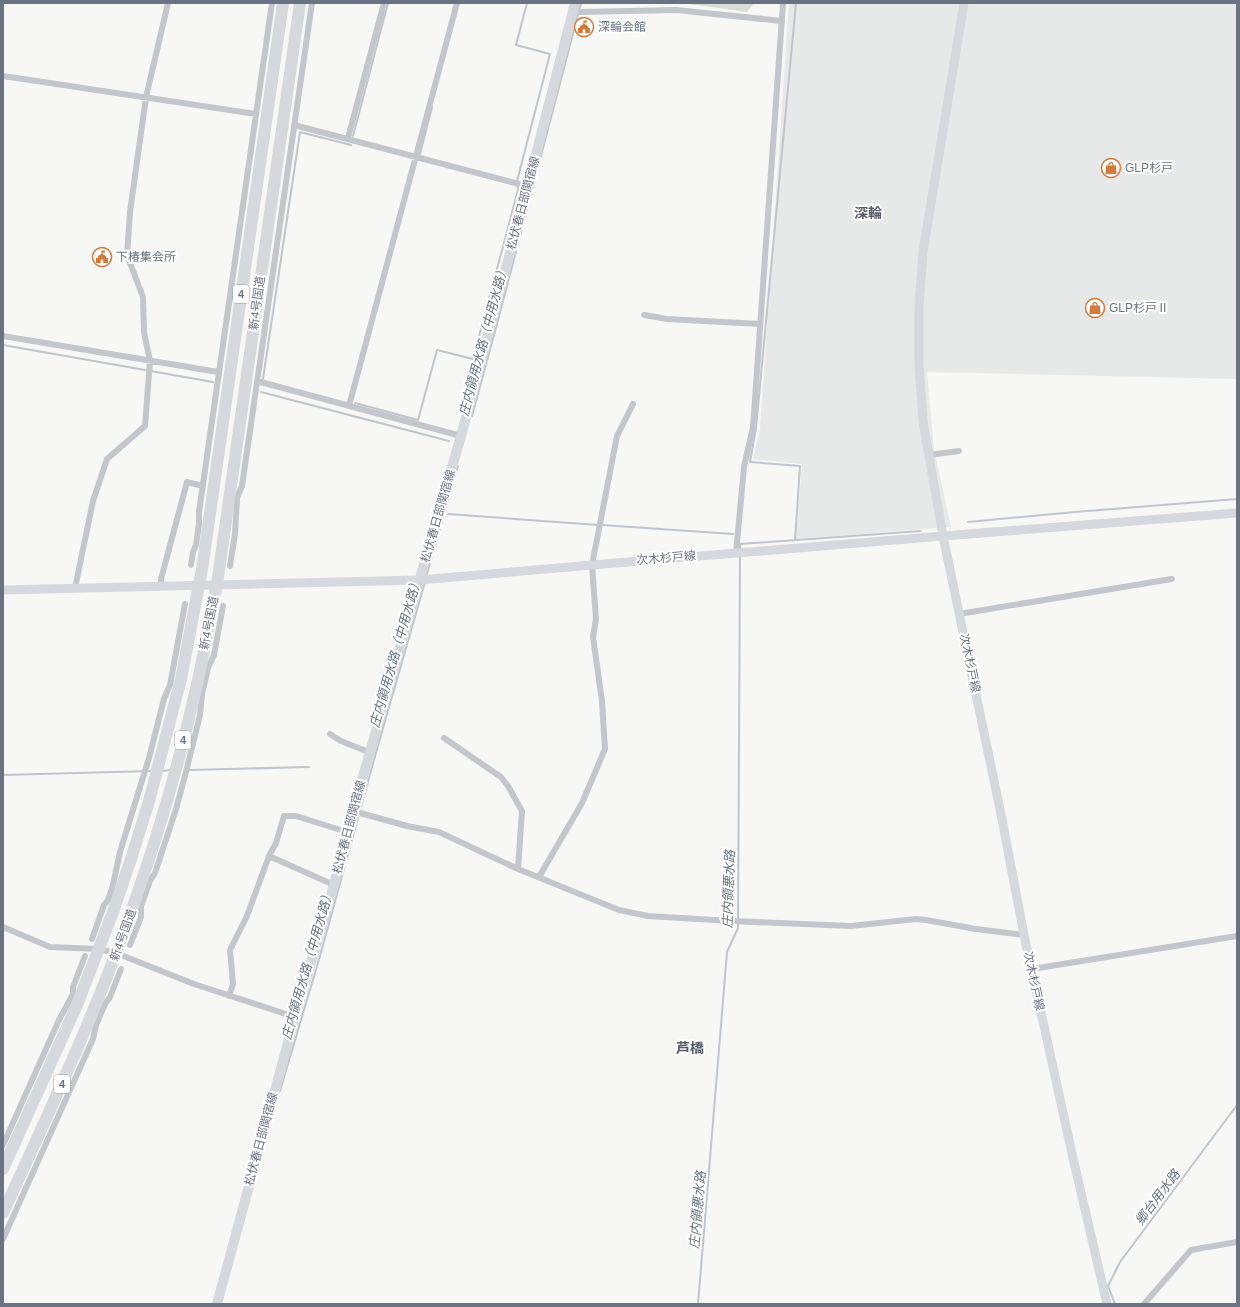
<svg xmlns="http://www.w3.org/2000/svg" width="1240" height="1307" font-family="Helvetica,'Noto Sans JP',sans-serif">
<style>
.built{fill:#e7e8e8}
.green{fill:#d8ded6}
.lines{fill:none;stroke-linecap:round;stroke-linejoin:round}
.stream{stroke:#bfc5cb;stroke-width:2}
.street{stroke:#c3c6ca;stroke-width:6}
.secondary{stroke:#d5d8dc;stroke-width:9}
.primary{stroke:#d5d8dc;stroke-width:10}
.highway{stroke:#d5d8dc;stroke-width:12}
.labels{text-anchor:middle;stroke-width:4;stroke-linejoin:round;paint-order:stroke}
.shield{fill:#fff;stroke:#969da8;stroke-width:1}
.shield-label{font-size:11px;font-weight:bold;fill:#697383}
.poi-label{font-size:12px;fill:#697383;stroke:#fff;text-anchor:start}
.street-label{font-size:12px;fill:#697383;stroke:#fff}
.water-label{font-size:13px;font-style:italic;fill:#65737f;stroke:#fff}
.quarter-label{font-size:14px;font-weight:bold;fill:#565d68;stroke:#fff}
</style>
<rect width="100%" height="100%" fill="#f7f7f5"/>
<!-- built -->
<path class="built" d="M789,3H1237V379L927,372L934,450L951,527L796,539L802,464L753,459L760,429Z"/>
<!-- green -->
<path class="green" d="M684,3H754L747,12Z"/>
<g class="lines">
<!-- stream -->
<path class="stream" d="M353,136L388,3
M420,154L432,107
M3,345L213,382
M263,379L300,132L351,145
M261,392L449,441
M355,403L418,420L437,350L473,359L518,190L517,181L550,54L516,45L527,3
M472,416L497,324L581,3
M448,514L598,525
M968,522L1075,512L1237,499
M602,525L733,534
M795,540L800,466L750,462L756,428L796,3
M740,550V544L921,531
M426,577L458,466
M189,770L309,767
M161,771L170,770
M3,775L152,771
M280,1091L320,956L377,749L425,582
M698,1304L727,952L738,928L740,555
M1115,1304L1108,1286L1120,1262L1237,1105"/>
<!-- street -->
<path class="street" d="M573,10L580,12L676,10L782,21
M3,76L256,114
M294,125L527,186
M348,138L384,3
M644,315L667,319L760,324
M3,336L218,372
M257,381L461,436
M349,406L457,3
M929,455L959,451
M736,553L744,467L753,427L783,3
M191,565L193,552L196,545L199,524V512C223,342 248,173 272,3
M230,566L235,534L237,498L242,486L312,3
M161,586V579L187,482L203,486
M75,588L93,501L107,459L145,426L150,361L144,332L143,297L127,255L130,212L146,97L168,3
M959,614L1172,579
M330,734L341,741L371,753
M444,738L501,777L508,786L522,811L518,869
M353,811L407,826L439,832L518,869L619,910L648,916L731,921L851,926L916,919L926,920L976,929L1024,935
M269,856L334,885
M539,877L582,803L605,749L602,701L593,637L596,619L592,565L617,436L633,404
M3,927L50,947L99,949L116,953L194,984L295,1017
M92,939L104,905L108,900L112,889L120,852L149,758L164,699L170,685L185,604
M130,945L141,917V906L150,881L155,873L176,809L186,772L200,715L202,694L208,668L214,655L223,606
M1032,969L1237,936
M229,996L233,984L230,950L247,916L269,856L276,843L284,816H296L347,832
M3,1145L59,1020L73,994V987L85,956
M3,1239L93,1039L96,1025L105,1004L110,997L121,969
M1144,1304L1191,1250L1237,1242"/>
<!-- secondary -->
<path class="secondary" d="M964,3L923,252L919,307V364L923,421L943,536L1237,513
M3,590L420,580L592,565L943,536L1002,819L1024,935L1073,1158L1107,1304"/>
<!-- primary -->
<path class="primary" d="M217,1304L295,1017L334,885L347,832L461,436L525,197L575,3"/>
<!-- highway -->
<path class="highway" d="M3,1169L77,1005L113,912L131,859L149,801L181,679L202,569L283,3
M3,1213C51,1108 101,1002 138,892C162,823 182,751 198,680C205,648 210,616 217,584L300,3"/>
</g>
<!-- icons -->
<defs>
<symbol id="civic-ring" viewBox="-11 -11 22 22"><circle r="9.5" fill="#fff" stroke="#d37939" stroke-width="1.5"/><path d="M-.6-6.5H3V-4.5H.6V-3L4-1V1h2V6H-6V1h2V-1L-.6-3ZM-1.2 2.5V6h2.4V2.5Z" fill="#d37939"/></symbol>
<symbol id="shop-ring" viewBox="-11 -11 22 22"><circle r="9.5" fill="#fff" stroke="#d37939" stroke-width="1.5"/><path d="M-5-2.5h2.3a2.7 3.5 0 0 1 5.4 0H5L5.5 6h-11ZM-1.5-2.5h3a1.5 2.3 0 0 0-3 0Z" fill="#d37939"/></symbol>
</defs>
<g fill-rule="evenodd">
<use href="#civic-ring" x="573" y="16" width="22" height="22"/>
<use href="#shop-ring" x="1100" y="157" width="22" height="22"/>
<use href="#civic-ring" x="91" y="246" width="22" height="22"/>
<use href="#shop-ring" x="1084" y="297" width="22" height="22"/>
</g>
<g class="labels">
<!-- shield labels -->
<g class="shield">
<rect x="233" y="285" width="16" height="18" rx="3"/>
<rect x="175" y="731" width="16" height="18" rx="3"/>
<rect x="54" y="1075" width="16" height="18" rx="3"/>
</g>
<g class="shield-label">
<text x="241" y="298">4</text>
<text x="183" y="744">4</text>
<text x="62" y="1088">4</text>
</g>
<!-- poi labels -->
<g class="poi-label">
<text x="598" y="31">深輪会館</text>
<text x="1125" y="172">GLP杉戸</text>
<text x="116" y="261">下椿集会所</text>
<text x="1109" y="312">GLP杉戸Ⅱ</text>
</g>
<!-- street labels -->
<g class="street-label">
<text transform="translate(523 203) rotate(-75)" y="4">松伏春日部関宿線</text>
<text transform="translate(257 303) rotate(-82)" y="4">新4号国道</text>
<text transform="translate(438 516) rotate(-74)" y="4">松伏春日部関宿線</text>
<text transform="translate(666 558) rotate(-5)" y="4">次木杉戸線</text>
<text transform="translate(209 623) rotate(-79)" y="4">新4号国道</text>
<text transform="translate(970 663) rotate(78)" y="4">次木杉戸線</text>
<text transform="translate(349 827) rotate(-75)" y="4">松伏春日部関宿線</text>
<text transform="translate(123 935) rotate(-70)" y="4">新4号国道</text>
<text transform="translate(1034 981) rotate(78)" y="4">次木杉戸線</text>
<text transform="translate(261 1139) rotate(-75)" y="4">松伏春日部関宿線</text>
</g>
<!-- water labels -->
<g class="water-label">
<text transform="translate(483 340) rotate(-75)" y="5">庄内領用水路（中用水路）</text>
<text transform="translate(395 652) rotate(-74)" y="5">庄内領用水路（中用水路）</text>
<text transform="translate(728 889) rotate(-88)" y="5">庄内領悪水路</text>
<text transform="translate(307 964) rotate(-74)" y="5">庄内領用水路（中用水路）</text>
<text transform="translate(1157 1197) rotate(-53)" y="5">郷台用水路</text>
<text transform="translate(697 1210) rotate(-85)" y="5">庄内領悪水路</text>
</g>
<!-- quarter labels -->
<g class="quarter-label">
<text x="868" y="218">深輪</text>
<text x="690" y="1053">芦橋</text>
</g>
</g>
<!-- border -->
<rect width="1240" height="1307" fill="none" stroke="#697383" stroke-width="8"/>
</svg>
